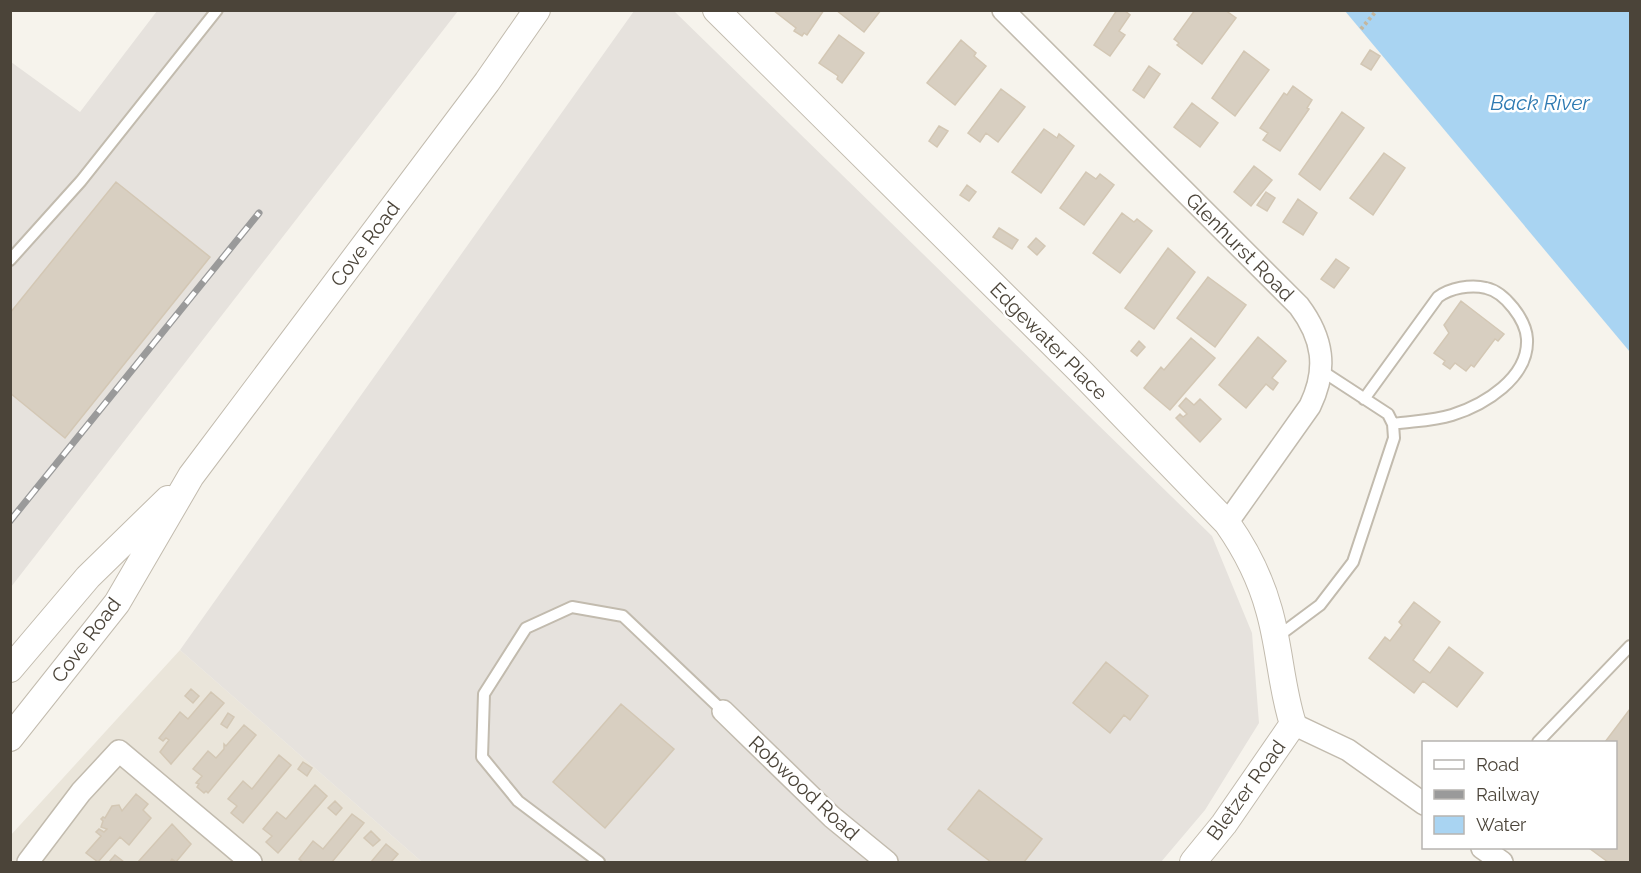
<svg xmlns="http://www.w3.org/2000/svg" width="1641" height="873" font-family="Raleway,sans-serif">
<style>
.residential{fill:#eae5da}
.industrial{fill:#e6e2dd}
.water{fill:#a9d4f2}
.building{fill:#d8cfc1;stroke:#d3c7b4;stroke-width:1.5}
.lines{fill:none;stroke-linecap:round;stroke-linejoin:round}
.service-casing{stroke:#c2bbae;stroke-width:14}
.minor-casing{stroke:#c2bbae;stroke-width:24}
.tertiary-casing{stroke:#c2bbae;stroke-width:28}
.path{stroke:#c4b79f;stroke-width:4;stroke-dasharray:3 3;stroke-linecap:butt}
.service{stroke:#fff;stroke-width:10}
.minor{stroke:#fff;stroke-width:21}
.tertiary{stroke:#fff;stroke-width:26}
.rail-casing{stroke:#9a9a9a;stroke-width:7}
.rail{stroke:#fff;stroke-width:4.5;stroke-dasharray:14;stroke-linecap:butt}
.labels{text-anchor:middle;stroke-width:5;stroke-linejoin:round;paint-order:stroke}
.street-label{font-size:20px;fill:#4b4439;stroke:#fff}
.water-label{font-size:21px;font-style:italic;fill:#2e7ab2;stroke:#fff}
</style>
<rect width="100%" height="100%" fill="#f6f3ec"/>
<!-- residential -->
<path class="residential" d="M180,650L422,862H11L10,836Z"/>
<!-- industrial -->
<path class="industrial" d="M157,11H458L11,587V62L80,112Z
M634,11H674L1212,536L1252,633L1259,723L1205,810L1161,862H422L180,650Z"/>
<!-- water -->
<path class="water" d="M1345,11H1630V352L1594,309Z"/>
<!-- building -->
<path class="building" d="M773,10H824L807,35L804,33L802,36L794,31L796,28Z
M836,10H881L864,32Z
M1117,10H1124L1130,15L1119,31L1125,35L1110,56L1094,45Z
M1195,10H1225L1236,18L1202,64L1177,45L1179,43L1174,39Z
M839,35L864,53L842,83L837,79L838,76L819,63Z
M961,40L976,53L974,56L986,66L955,105L927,83Z
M1370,50L1380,56L1371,70L1361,64Z
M1244,51L1269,70L1235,116L1212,98Z
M1149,66L1160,74L1144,98L1133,90Z
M1293,86L1312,100L1307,108L1309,109L1280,151L1263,140L1268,133L1260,128L1284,93L1287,95Z
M1001,89L1025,107L998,142L986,133L980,142L968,133Z
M1192,103L1218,123L1200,147L1174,127Z
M1342,112L1364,128L1320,190L1299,174Z
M939,126L948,131L937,147L929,141Z
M1044,129L1057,138L1059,134L1074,146L1041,193L1012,172Z
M1384,153L1405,168L1373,215L1350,198Z
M1254,166L1272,180L1251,206L1234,192Z
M1086,172L1096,179L1100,174L1114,185L1084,225L1060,208Z
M116,182L210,257L65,438L10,393V313Z
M967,185L976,192L969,201L960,195Z
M1266,192L1275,198L1267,211L1257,205Z
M1298,199L1317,213L1303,235L1283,222Z
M1122,213L1134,222L1137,219L1152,231L1120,273L1093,253Z
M999,228L1018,240L1012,249L993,237Z
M1036,238L1045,246L1037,255L1028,247Z
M1168,248L1195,272L1154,329L1125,308Z
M1336,259L1349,268L1334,288L1321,279Z
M1208,277L1246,305L1215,347L1177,318Z
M1461,301L1504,334L1498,341L1495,339L1474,367L1471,365L1466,371L1455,363L1450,369L1443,364L1445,361L1434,353L1449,333L1444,325Z
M1258,337L1286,361L1272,378L1278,383L1273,390L1266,384L1246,408L1219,385Z
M1191,338L1215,358L1170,410L1144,388L1161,367L1164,370Z
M1139,341L1145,347L1137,356L1131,351Z
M1186,398L1194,405L1200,399L1221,419L1200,442L1176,418L1180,414L1183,417L1187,414L1179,406Z
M1414,602L1440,622L1413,660L1430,673L1449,647L1483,673L1457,707L1423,681L1414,693L1369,658L1385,637L1390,641L1402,625L1399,622Z
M1106,662L1148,696L1130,720L1124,715L1110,733L1073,703Z
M191,689L199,696L193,703L185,696Z
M211,692L224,703L171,764L160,752L169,740L166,738L163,741L159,738L180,712L188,719Z
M621,704L674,749L605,828L553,782Z
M1630,709V862H1608L1589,848H1616V742H1605Z
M228,713L234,717L227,728L221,724Z
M244,725L256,735L208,793L206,791L204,793L197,787L199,784L196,783L202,776L193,769L208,751L216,758L224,749V744L226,746Z
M279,755L291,765L243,823L231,813L237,806L228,799L243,781L252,789Z
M303,762L312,768L307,776L298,769Z
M315,785L327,796L278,853L266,842L272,836L263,829L277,812L286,819Z
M979,790L1042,839L1024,862H991L948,829Z
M136,794L148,804L143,810L151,818L129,845L120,837L98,862L86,853L101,836L96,832L99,829L104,832L107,829L101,827L103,821L101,819L103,817L105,818L112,806L119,805L122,811Z
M335,801L342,808L336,815L328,808Z
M352,814L364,823L332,862H303L299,859L313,841L323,849Z
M172,824L191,844L176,862L172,859L170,862H138Z
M371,831L380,840L373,846L364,838Z
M386,844L398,854L391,862H371Z
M115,855L124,862H109Z"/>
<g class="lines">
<defs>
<path id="service" d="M10,260L81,181L217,10
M1364,399L1438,297C1450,288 1471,284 1486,288C1505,292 1526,320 1527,339C1529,378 1484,405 1452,415C1433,421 1412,421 1393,424
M1277,637L1320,605L1353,562L1394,438L1393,424L1388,414L1322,371
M1538,742L1630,646
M599,862L518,801L482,757L484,694L526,628L572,607L623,616L723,711"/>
<path id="minor" d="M1003,10L1299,306C1323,338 1328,369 1310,406L1227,523
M723,711L832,817L887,862
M1293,724L1348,750L1424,804
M1482,848L1502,862
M28,862L81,792L119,751L251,862"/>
<path id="tertiary" d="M716,10L1080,371L1227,523C1246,550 1260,577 1269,610C1280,648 1281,687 1293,724L1224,824L1193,862
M10,669L88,577L168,499
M10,738L117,603L191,476L487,82L537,10"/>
</defs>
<!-- service casing -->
<use href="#service" class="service-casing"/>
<!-- minor casing -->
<use href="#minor" class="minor-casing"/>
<!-- tertiary casing -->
<use href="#tertiary" class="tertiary-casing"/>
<!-- path -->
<path class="path" d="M1361,29L1377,10"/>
<!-- service -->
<use href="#service" class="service"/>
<!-- minor -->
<use href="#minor" class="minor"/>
<!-- tertiary -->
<use href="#tertiary" class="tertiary"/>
<defs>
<path id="rail" d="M10,521L259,213"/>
</defs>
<!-- rail casing -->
<use href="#rail" class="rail-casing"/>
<!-- rail -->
<use href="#rail" class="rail"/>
</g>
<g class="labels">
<!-- street labels -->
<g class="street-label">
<text transform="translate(365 244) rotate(-53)" y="7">Cove Road</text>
<text transform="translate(1240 247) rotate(45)" y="7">Glenhurst Road</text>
<text transform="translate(1049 341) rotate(45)" y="7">Edgewater Place</text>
<text transform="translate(86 640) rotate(-53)" y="7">Cove Road</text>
<text transform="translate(804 788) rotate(43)" y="7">Robwood Road</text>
<text transform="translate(1246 790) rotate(-54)" y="7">Bletzer Road</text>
</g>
<!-- water labels -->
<g class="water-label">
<text x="1540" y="110">Back River</text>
</g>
</g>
<!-- border -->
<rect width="1641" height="873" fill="none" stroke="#4b4439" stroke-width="24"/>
<!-- legend -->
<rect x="1422" y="741" width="195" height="108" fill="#ffffff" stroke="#b7b4b0" stroke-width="1.5"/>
<rect x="1434" y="760" width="30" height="9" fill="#ffffff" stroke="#b7b4b0" stroke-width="1.5"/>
<text x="1476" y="771" font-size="18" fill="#4b4439">Road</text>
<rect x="1434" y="790" width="30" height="9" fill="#9a9a9a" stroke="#b7b4b0" stroke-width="1.5"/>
<text x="1476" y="801" font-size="18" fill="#4b4439">Railway</text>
<rect x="1434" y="816" width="30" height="18" fill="#a9d4f2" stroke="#b7b4b0" stroke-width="1.5"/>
<text x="1476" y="831" font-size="18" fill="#4b4439">Water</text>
</svg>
